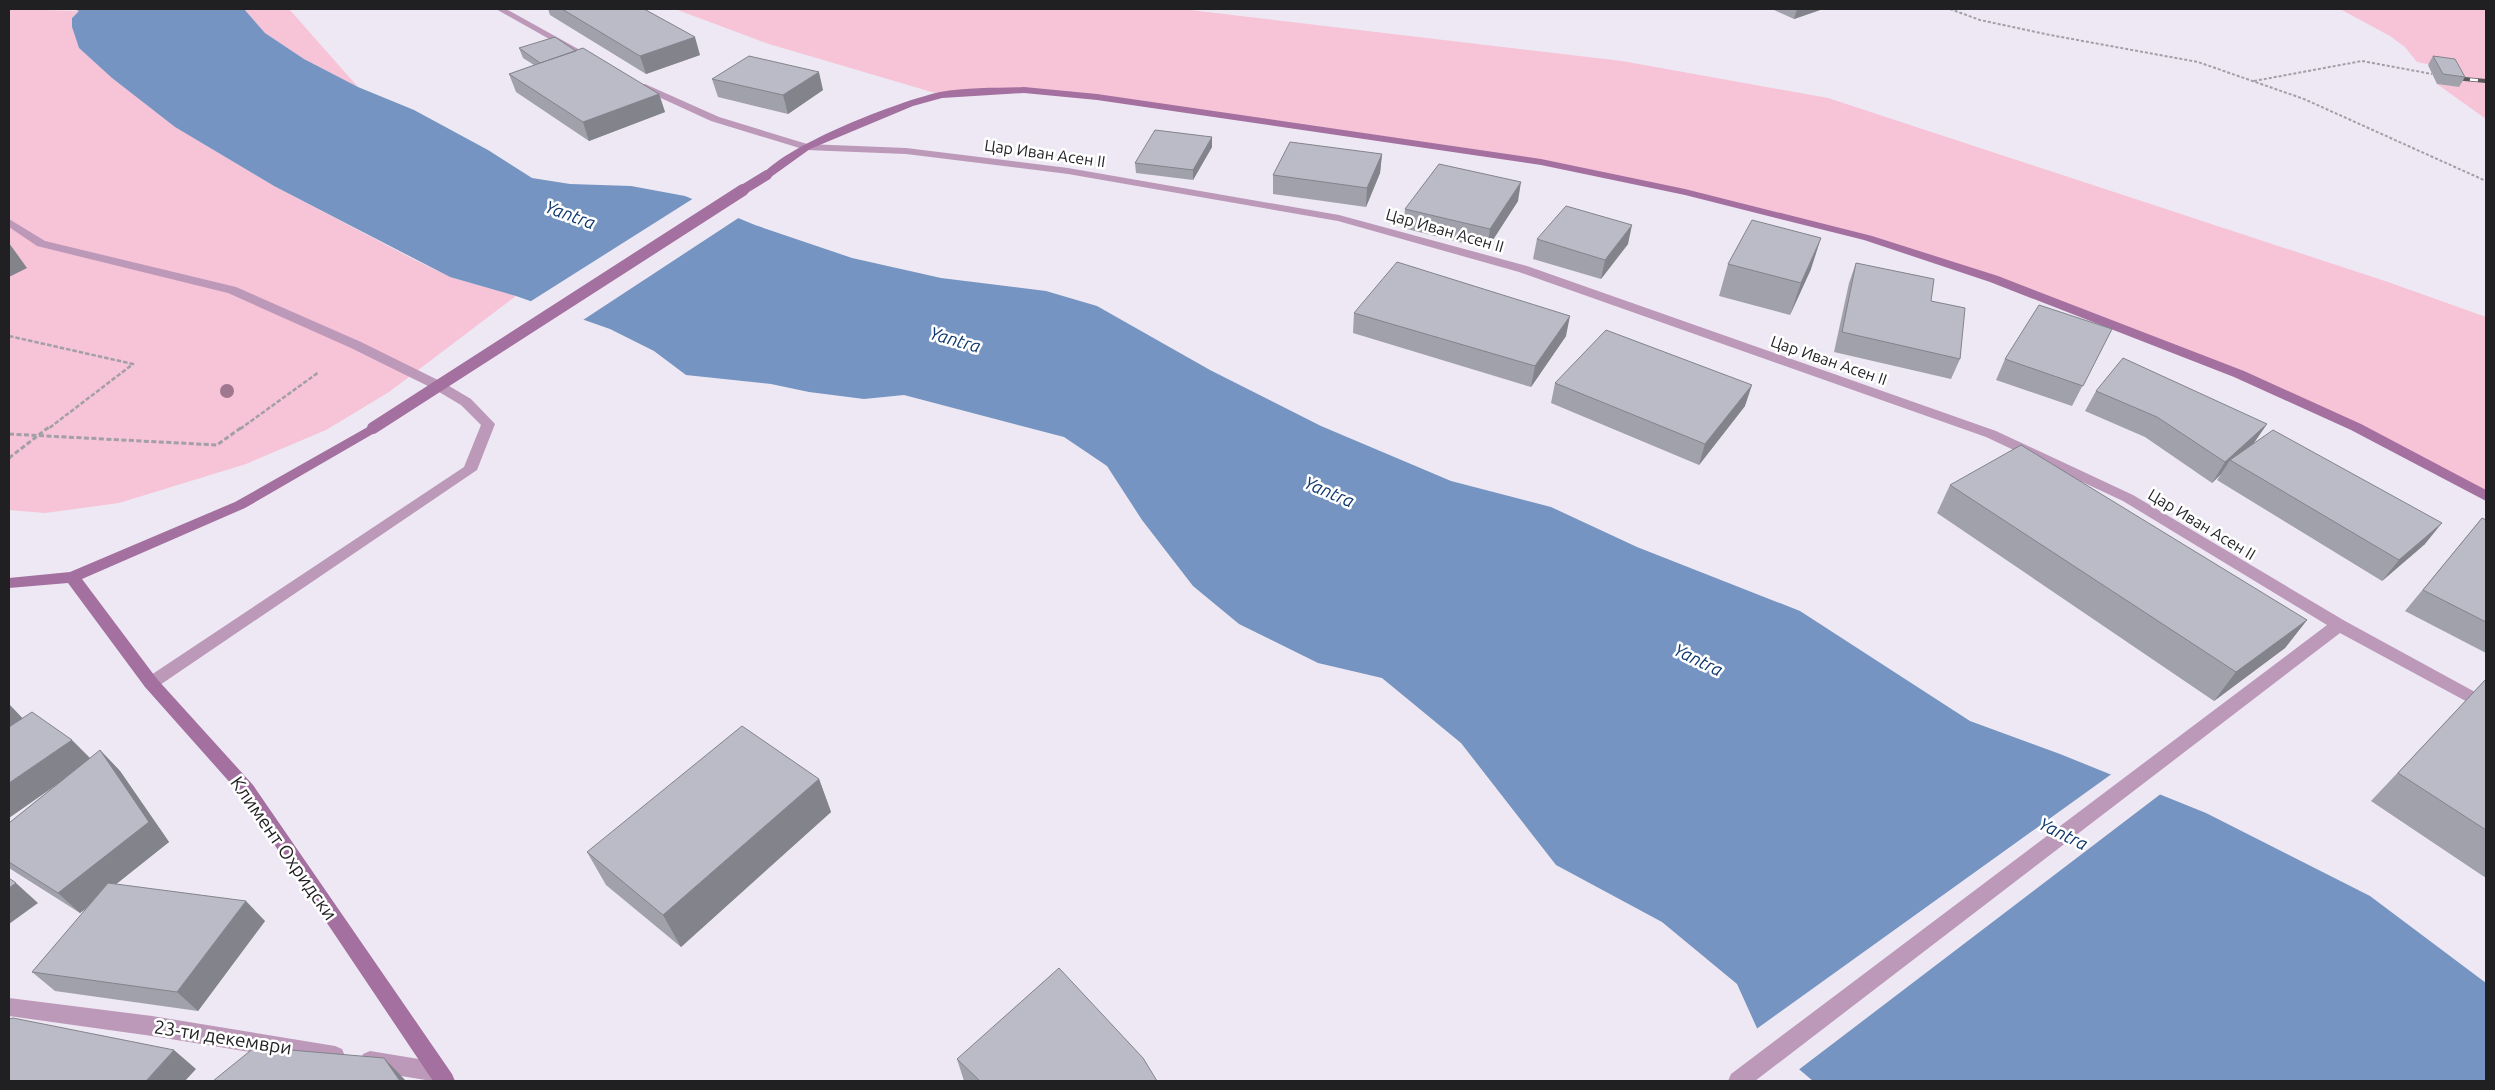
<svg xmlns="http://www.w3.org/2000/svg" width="2495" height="1090" font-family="Ubuntu,sans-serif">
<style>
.green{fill:#f6c3d7}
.water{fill:#7594c1}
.pier{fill:#ede8f3}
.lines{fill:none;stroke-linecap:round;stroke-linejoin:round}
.path-far2{stroke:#a29fa7;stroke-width:2;stroke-dasharray:3 2;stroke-linecap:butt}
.path-far1{stroke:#a29fa7;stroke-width:2.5;stroke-dasharray:4.5 2;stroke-linecap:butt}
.path{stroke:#a29fa7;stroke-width:3;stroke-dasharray:5 2.5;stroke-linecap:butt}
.lane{fill:#bc98b9;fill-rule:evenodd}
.street{fill:#bc98b9;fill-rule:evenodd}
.secondary{fill:#a3709f;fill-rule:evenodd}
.rail-casing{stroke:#5a585d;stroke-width:4}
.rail{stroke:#fff;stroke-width:2.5;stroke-dasharray:8;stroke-linecap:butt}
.secondary-bridge-far1{stroke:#a3709f;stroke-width:10}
.secondary-bridge{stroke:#a3709f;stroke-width:12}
.tree{fill:#9f778f}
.wall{fill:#a0a1aa}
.shaded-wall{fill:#82838b}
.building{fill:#babbc6;stroke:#82838b}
.labels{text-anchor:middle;stroke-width:5;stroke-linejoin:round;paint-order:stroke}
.street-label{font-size:16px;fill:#201f22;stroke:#fff}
.water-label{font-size:18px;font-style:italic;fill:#0d376e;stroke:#fff}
.near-street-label{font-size:19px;fill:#201f22;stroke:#fff}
</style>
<rect width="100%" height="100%" fill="#ede8f3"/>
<!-- green -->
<path class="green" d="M9,9L79,11L72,18V27L79,48L112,78L175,127L274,186L415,260L450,277L516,296L389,392L326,430L246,464L119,503L45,513L9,510Z
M244,9H289L358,87L304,59L265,33Z
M675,9H1182L1622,61L1828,98L2388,282L2486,317V496L2356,427L2090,315L1868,238L1685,192L1541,162L1097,97L1024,90L942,95L769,44Z
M2340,9H2486V119L2437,84L2459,87L2449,68L2417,62L2405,47L2390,36Z"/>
<!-- water -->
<path class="water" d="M74,9H244L265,33L304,59L358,87L414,110L488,150L532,178L570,184L631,186L685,196L755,225L852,258L941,278L1046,291L1097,306L1210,370L1321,426L1451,481L1551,507L1637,547L1800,611L1970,721L2060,754L2206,813L2370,896L2486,983V1081H1813L1761,1037L1737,984L1662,922L1556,865L1461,743L1382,678L1318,663L1239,624L1193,586L1142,520L1107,466L1064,437L904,395L864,399L809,392L771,384L686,375L654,351L610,329L516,296L450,277L274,186L175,127L112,78L79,48L72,27V18L79,11Z"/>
<!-- pier -->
<path class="pier" d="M694,198L740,217L580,322L528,303Z
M2113,773L2162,793L1797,1071L1759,1038L1755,1030Z"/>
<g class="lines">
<!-- path-far2 -->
<path class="path-far2" d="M1950,9L1980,20L2050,35L2198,62L2304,99L2486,181
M2254,81L2362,61L2432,74"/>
<!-- path-far1 -->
<path class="path-far1" d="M9,336L133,364L48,429
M240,429L319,372"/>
<!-- path -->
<path class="path" d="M9,434L217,445L242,427
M9,458L49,427"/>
<!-- lane -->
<path class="lane" d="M9,219L45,241L236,287L361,342L444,383L471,399L495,424L477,470L157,687L151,689L145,687L143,683L145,679L464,467L481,425L461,405L434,389L351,348L228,293L37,246L9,227Z
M9,998L152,1016L335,1046L342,1049L345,1056L342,1063L335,1066L152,1036L9,1016Z
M370,1051L437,1062L444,1065L447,1072L444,1079L432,1081L370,1071L363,1068L360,1061L363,1054Z"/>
<!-- street -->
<path class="street" d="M496,9H506L598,60L590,62Z
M639,84H645L719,117L807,144L906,148L1068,168L1339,215L1527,266L1996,431L2133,495L2345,621L2486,698V712L2340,633L1755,1081H1728L1731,1074L2327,625L2123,501L1986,437L1519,272L1338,221L1068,174L906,154L806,150L711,121L639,88Z"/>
<!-- secondary -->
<path class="secondary" d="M1024,87L1097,94L1541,159L1685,189L1872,236L1998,276L2244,371L2361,424L2486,490V501L2351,430L2234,377L1990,282L1864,240L1685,195L1541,165L1097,100L1024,93L942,98L913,106L810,149L771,177L767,178L762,175C788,144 899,101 940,92C967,87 997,88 1024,87Z
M373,424L380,428L378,431L245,508L82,579L157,679L253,785L452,1074L455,1081H433L241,795L145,687L68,583L9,588V578L70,572L235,502Z"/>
<defs>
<path id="rail" d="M2454,78L2486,81"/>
</defs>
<!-- rail casing -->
<use href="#rail" class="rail-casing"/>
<!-- rail -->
<use href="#rail" class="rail"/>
<!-- secondary-bridge-far1 -->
<path class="secondary-bridge-far1" d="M741,191L767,175"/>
<!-- secondary-bridge -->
<path class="secondary-bridge" d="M373,428L743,190"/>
</g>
<!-- trees -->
<circle class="tree" cx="227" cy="391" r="7"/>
<!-- wall -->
<path class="wall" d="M548,9H644L700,55L646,74L550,15Z
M1772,9H1823L1794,19Z
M519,48L576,51L659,94L665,112L589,141L516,92L509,74L534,65L523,58Z
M2433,56L2465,77L2459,87L2437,84L2428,65Z
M712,79L823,90L788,114L718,97Z
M1212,137V147L1193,180L1136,173L1135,163Z
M1382,154L1380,173L1366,207L1273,194V175Z
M1518,201L1487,249L1403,228L1405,209Z
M1537,239L1628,244L1601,279L1533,259Z
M1856,263L1931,301L1960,359L1951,379L1834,352L1849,283Z
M1728,264L1811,269L1790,315L1719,296Z
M1354,313L1566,336L1531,387L1353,333Z
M2112,329L2072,406L1996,380L2005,359Z
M1555,383L1745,406L1699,465L1551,403Z
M2096,391L2267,424L2254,443L2425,544L2382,581L2217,480L2221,474L2212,483L2145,437L2085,411Z
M1950,485L2307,620L2285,648L2214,701L1937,513Z
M2482,518L2486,520V653L2405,611Z
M2486,679V878L2371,801Z
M22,718L90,759L100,750L120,771L169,842L116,884L265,921L198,1011L55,991L32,972L87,908L80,913L9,868V823L60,782Z
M819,779L831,812L681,947L606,885L587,852Z
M957,1059L1157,1081H964Z"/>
<!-- shaded-wall -->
<path class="shaded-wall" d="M1797,9H1823L1794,19Z
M695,37L700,55L646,74L640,56Z
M819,72L823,90L788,114L783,95Z
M659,94L665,112L589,141L583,122Z
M1212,137V147L1193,180V170Z
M1382,154L1380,173L1366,207L1367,188Z
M1521,182L1518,201L1487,249L1490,229Z
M1632,225L1628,244L1601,279L1605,260Z
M1821,238L1811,269L1790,315L1801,283Z
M9,243L27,268L9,277Z
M1570,316L1566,336L1531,387L1535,366Z
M1752,385L1745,406L1699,465L1705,444Z
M2267,424L2253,444L2230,460L2221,474L2212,483L2225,462Z
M2442,523L2425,544L2382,581L2399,560Z
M2307,620L2285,648L2214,701L2236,672Z
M10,705L30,726L9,740V706Z
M72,740L92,760L9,818V783Z
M100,750L120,771L169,842L80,913L58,893Z
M819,779L831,812L681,947L663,915Z
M16,883L38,903L9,924V888Z
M246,901L265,921L198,1011L177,992Z
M174,1050L196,1069L185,1081H146Z
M384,1058L406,1081H400Z"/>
<!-- building -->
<path class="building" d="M562,9H644L695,37L640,56Z
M555,37L576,51L540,63L519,48Z
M583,48L659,94L583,122L509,74Z
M749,56L819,72L783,95L712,79Z
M2433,56L2455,59L2465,77L2443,74Z
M1155,130L1212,137L1193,170L1135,163Z
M1290,142L1382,154L1367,188L1273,175Z
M1439,164L1521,182L1490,229L1405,209Z
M1566,206L1632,225L1605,260L1537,239Z
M1752,220L1821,238L1801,283L1728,264Z
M1397,262L1570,316L1535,366L1354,313Z
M1856,263L1934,279L1931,301L1965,308L1960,359L1842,332Z
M2039,305L2112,329L2083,386L2005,359Z
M1606,330L1752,385L1705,444L1555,383Z
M2123,358L2267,424L2225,462L2157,417L2096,391Z
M2273,430L2442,523L2399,560L2230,460Z
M2021,445L2307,620L2236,672L1950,485Z
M2482,518L2486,520V622L2423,590Z
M2486,679V830L2398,773Z
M32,712L72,740L9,783V727Z
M742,726L819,779L663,915L587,852Z
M100,750L149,822L58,893L9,862V823Z
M9,878L16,883L9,888Z
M108,883L246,901L177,992L32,972Z
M1059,968L1143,1058L1157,1081H980L957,1059Z
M13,1018L174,1050L146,1081H9V1019Z
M255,1047L384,1058L400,1081H213Z"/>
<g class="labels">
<!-- street labels -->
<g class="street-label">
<text transform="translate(1045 153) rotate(8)" y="6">Цар Иван Асен II</text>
<text transform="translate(1445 230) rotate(16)" y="6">Цар Иван Асен II</text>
<text transform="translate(1829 360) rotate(19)" y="6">Цар Иван Асен II</text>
<text transform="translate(2202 524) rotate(31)" y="6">Цар Иван Асен II</text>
</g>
<!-- water labels -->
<g class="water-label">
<text transform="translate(570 215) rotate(20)" y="6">Yantra</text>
<text transform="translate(955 340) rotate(16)" y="6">Yantra</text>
<text transform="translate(1329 492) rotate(23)" y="6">Yantra</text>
<text transform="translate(1698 660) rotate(26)" y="6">Yantra</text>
<text transform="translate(2063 834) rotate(26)" y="6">Yantra</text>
</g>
<!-- near-street labels -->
<g class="near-street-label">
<text transform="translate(284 848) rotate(55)" y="7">Климент Охридски</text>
<text transform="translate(223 1037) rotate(9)" y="7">23-ти декември</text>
</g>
</g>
<!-- border -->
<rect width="2495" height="1090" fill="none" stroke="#201f22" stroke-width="20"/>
</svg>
